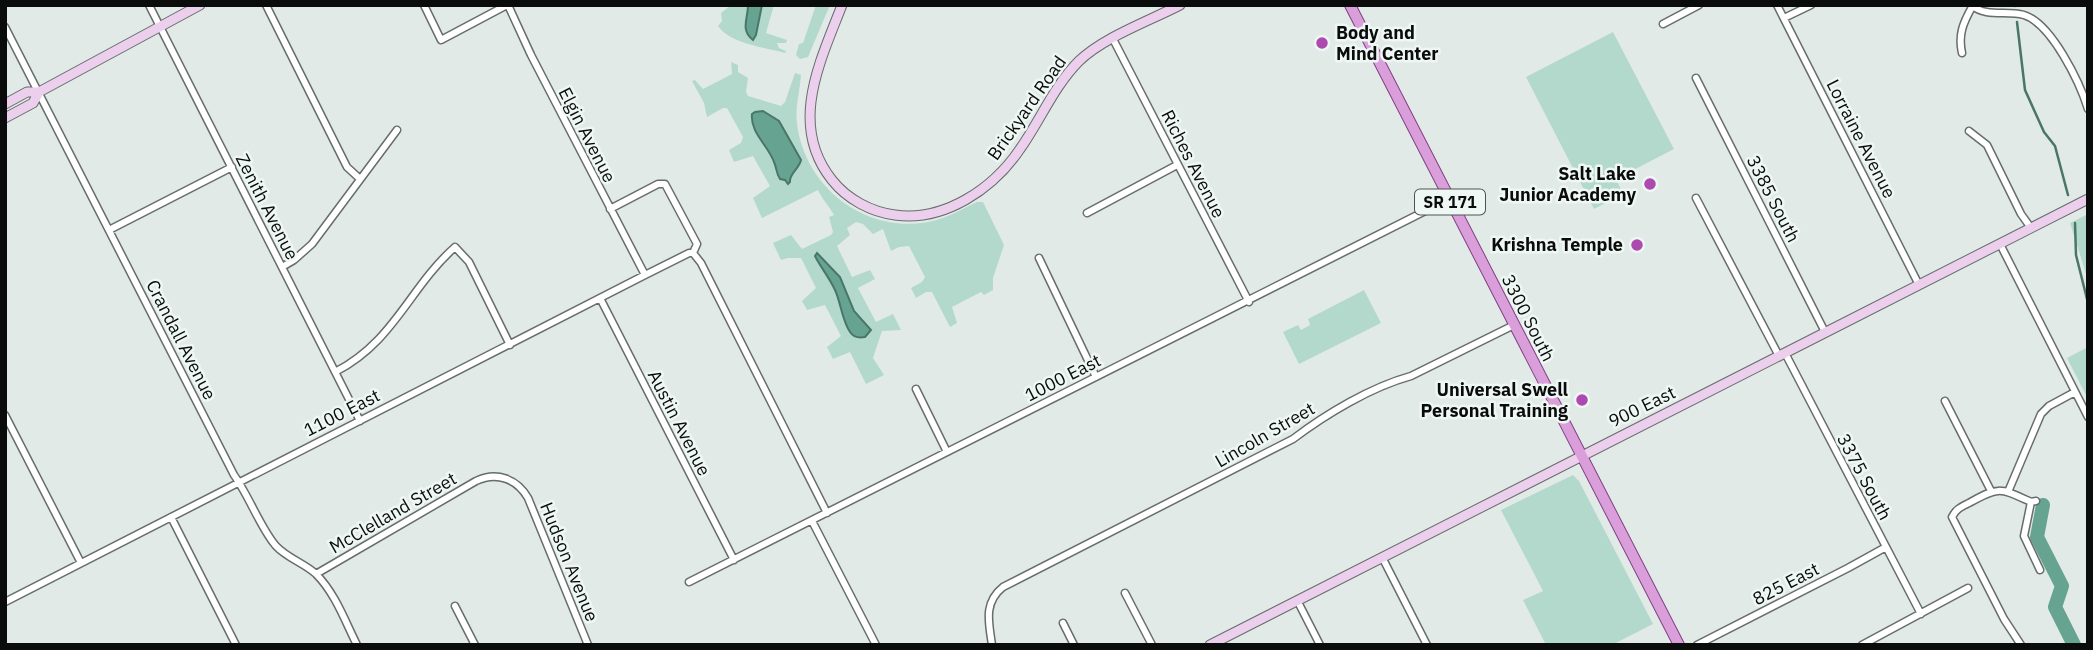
<svg xmlns="http://www.w3.org/2000/svg" width="2093" height="650" font-family="'IBM Plex Sans',sans-serif">
<style>
.green{fill:#b3d9cc}
.water{fill:#66a391;stroke:#4a7669;stroke-width:2}
.lines{fill:none;stroke-linecap:round;stroke-linejoin:round}
.stream{stroke:#4a7669;stroke-width:2.5}
.river{stroke:#66a391;stroke-width:14}
.street-casing{stroke:#666d6a;stroke-width:9}
.secondary-casing{stroke:#666d6a;stroke-width:11}
.primary-casing{stroke:#814183;stroke-width:12}
.street{stroke:#fff;stroke-width:6}
.secondary{stroke:#ecceed;stroke-width:9}
.primary{stroke:#da9edb;stroke-width:10}
.poi-dot{fill:#ad4aaf;stroke:#eff7f4;stroke-width:2.5}
.labels{text-anchor:middle;stroke-width:5;stroke-linejoin:round;paint-order:stroke}
.shield{fill:#eff7f4;stroke:#4f5251;stroke-width:2}
.shield-label{font-size:16px;font-weight:bold;fill:#0a0c0b}
.poi-label{font-size:18px;font-weight:bold;fill:#0a0c0b;stroke:#eff7f4;text-anchor:end}
.street-label{font-size:18px;fill:#0a0c0b;stroke:#eff7f4}
</style>
<rect width="100%" height="100%" fill="#e2eae7"/>
<!-- green -->
<path class="green" d="M731,5H774L766,33L787,40L786,43H777L779,48L786,51L785,53C764,47 731,44 718,26L722,21L721,13Z
M816,5H830L808,57L800,59L796,55L799,44L803,43Z
M1613,32L1674,149L1616,179L1623,194L1594,209L1526,77Z
M731,62L738,65V72L748,78L746,92L748,96L781,106L785,102L795,73L801,75C800,90 795,108 797,123C805,193 876,241 943,218C954,214 966,207 977,202H983L1004,245L993,278V290L984,295L981,292L952,307L957,323L950,327L932,292H926L916,298L911,288L922,282L925,277L909,246L899,247L891,251L883,229L873,234L863,224L856,222L847,228L850,235L837,246L852,277L870,270L875,279L858,288L876,322L893,314L901,330L882,331L873,358L884,375L866,384L850,352L833,359L827,347L841,336L825,305L807,310L802,301L816,288L801,258H788L781,260L773,243L791,235L802,249L831,235L833,232L829,217L834,215C829,206 822,199 818,190L762,218L753,198L770,186L753,156L734,162L729,150L741,143L743,137L727,108H723L707,117L704,103L692,81L695,80L703,89L732,74Z
M2088,214V280L2070,223Z
M1364,290L1381,323L1299,364L1283,332L1298,325L1301,330L1310,325L1308,319Z
M2088,347V399L2067,358Z
M1573,475L1579,481L1653,624L1612,645H1546L1523,600L1543,591L1501,510Z"/>
<!-- water -->
<path class="water" d="M748,5H762L756,35L753,40C740,30 748,19 748,5Z
M763,111L779,121L801,160C799,169 789,174 790,182L788,184L785,180L780,179C776,173 777,169 774,162C768,145 750,133 752,114L755,112Z
M817,253L840,277L854,311L871,330L865,337C860,338 854,338 850,332C842,320 841,303 835,290C829,277 821,268 815,256Z"/>
<g class="lines">
<!-- stream -->
<path class="stream" d="M2015,6V5
M2017,22L2025,90L2044,132L2055,146L2068,195
M2075,223L2076,255L2088,303"/>
<!-- river -->
<path class="river" d="M2043,505L2037,537L2062,586L2055,607L2074,645"/>
<defs>
<path id="street" d="M149,5L360,421
M266,5L347,167L360,179
M424,5L441,40L507,5
M508,5L531,55L645,275
M1777,5L1919,285
M1971,5C1987,18 2006,10 2024,15C2052,24 2080,83 2088,109
M1784,18L1811,5
M1663,24L1699,5
M5,27L234,475C249,496 261,529 276,546C287,558 304,563 316,574C335,593 345,621 357,645
M1113,39L1249,302
M1962,53C1958,35 1963,23 1972,7
M1696,78L1825,332
M1969,131L1987,145L2021,214L2031,228
M1696,198L1779,356
M610,209L658,184H665L697,244L693,253
M1087,213L1177,165
M109,230L232,167
M2000,244L2088,417
M693,253L701,263L827,513
M1039,258L1096,377
M282,267L294,260L312,244L397,130
M600,298L734,560
M1785,353L1921,614
M335,372C394,342 409,288 455,247L469,262L510,345
M916,389L947,452
M1945,401L1991,491
M5,415L81,563
M2008,492L2041,414L2049,406L2075,392
M2031,502L2024,536L2040,570
M171,517L236,645
M812,521L876,645
M1382,557L1427,645
M316,574L476,481C497,471 517,479 528,498L588,645
M689,582L1449,199
M1125,593L1152,645
M1297,600L1320,645
M5,602L645,275L689,253H693
M455,606L475,645
M1063,623L1074,645
M992,645C989,623 983,603 1003,587L1293,439C1326,414 1371,387 1411,376L1514,325
M1697,645L1848,568L1886,547
M1862,645L1968,588
M2021,645L2004,619L1952,517C1956,509 1961,507 1969,503C1999,486 2000,488 2031,502L2036,501"/>
<path id="secondary" d="M842,5C820,62 788,125 832,180C847,199 871,212 895,215C944,222 993,189 1020,149C1040,121 1054,86 1079,61C1104,37 1149,21 1180,5
M5,104L27,92H39
M5,118L33,103L39,92L200,5
M1210,645L2088,199"/>
<path id="primary" d="M1350,5L1679,645"/>
</defs>
<!-- street casing -->
<use href="#street" class="street-casing"/>
<!-- secondary casing -->
<use href="#secondary" class="secondary-casing"/>
<!-- primary casing -->
<use href="#primary" class="primary-casing"/>
<!-- street -->
<use href="#street" class="street"/>
<!-- secondary -->
<use href="#secondary" class="secondary"/>
<!-- primary -->
<use href="#primary" class="primary"/>
</g>
<!-- markers -->
<g class="poi-dot">
<circle cx="1322" cy="43" r="7"/>
<circle cx="1650" cy="184" r="7"/>
<circle cx="1637" cy="245" r="7"/>
<circle cx="1582" cy="400" r="7"/>
</g>
<g class="labels">
<!-- shield labels -->
<rect class="shield" x="1415" y="189.5" width="70" height="25" rx="5"/>
<g class="shield-label">
<text x="1450" y="208">SR 171</text>
</g>
<!-- poi labels -->
<g class="poi-label">
<text x="1336" y="39" text-anchor="start">Body and<tspan x="1336" dy="21">Mind Center</tspan></text>
<text x="1636" y="180">Salt Lake<tspan x="1636" dy="21">Junior Academy</tspan></text>
<text x="1623" y="251">Krishna Temple</text>
<text x="1568" y="396">Universal Swell<tspan x="1568" dy="21">Personal Training</tspan></text>
</g>
<!-- street labels -->
<g class="street-label">
<text transform="translate(1027 108) rotate(-55)" y="6">Brickyard Road</text>
<text transform="translate(587 135) rotate(63)" y="6">Elgin Avenue</text>
<text transform="translate(1861 139) rotate(63)" y="6">Lorraine Avenue</text>
<text transform="translate(1193 164) rotate(63)" y="6">Riches Avenue</text>
<text transform="translate(1773 199) rotate(63)" y="6">3385 South</text>
<text transform="translate(267 207) rotate(63)" y="6">Zenith Avenue</text>
<text transform="translate(1528 318) rotate(63)" y="6">3300 South</text>
<text transform="translate(181 340) rotate(63)" y="6">Crandall Avenue</text>
<text transform="translate(1063 378) rotate(-27)" y="6">1000 East</text>
<text transform="translate(1642 407) rotate(-26)" y="6">900 East</text>
<text transform="translate(342 413) rotate(-27)" y="6">1100 East</text>
<text transform="translate(679 423) rotate(63)" y="6">Austin Avenue</text>
<text transform="translate(1265 435) rotate(-30)" y="6">Lincoln Street</text>
<text transform="translate(1864 477) rotate(62)" y="6">3375 South</text>
<text transform="translate(393 513) rotate(-30)" y="6">McClelland Street</text>
<text transform="translate(569 562) rotate(68)" y="6">Hudson Avenue</text>
<text transform="translate(1786 584) rotate(-27)" y="6">825 East</text>
</g>
</g>
<!-- border -->
<rect width="2093" height="650" fill="none" stroke="#0a0c0b" stroke-width="14"/>
</svg>
